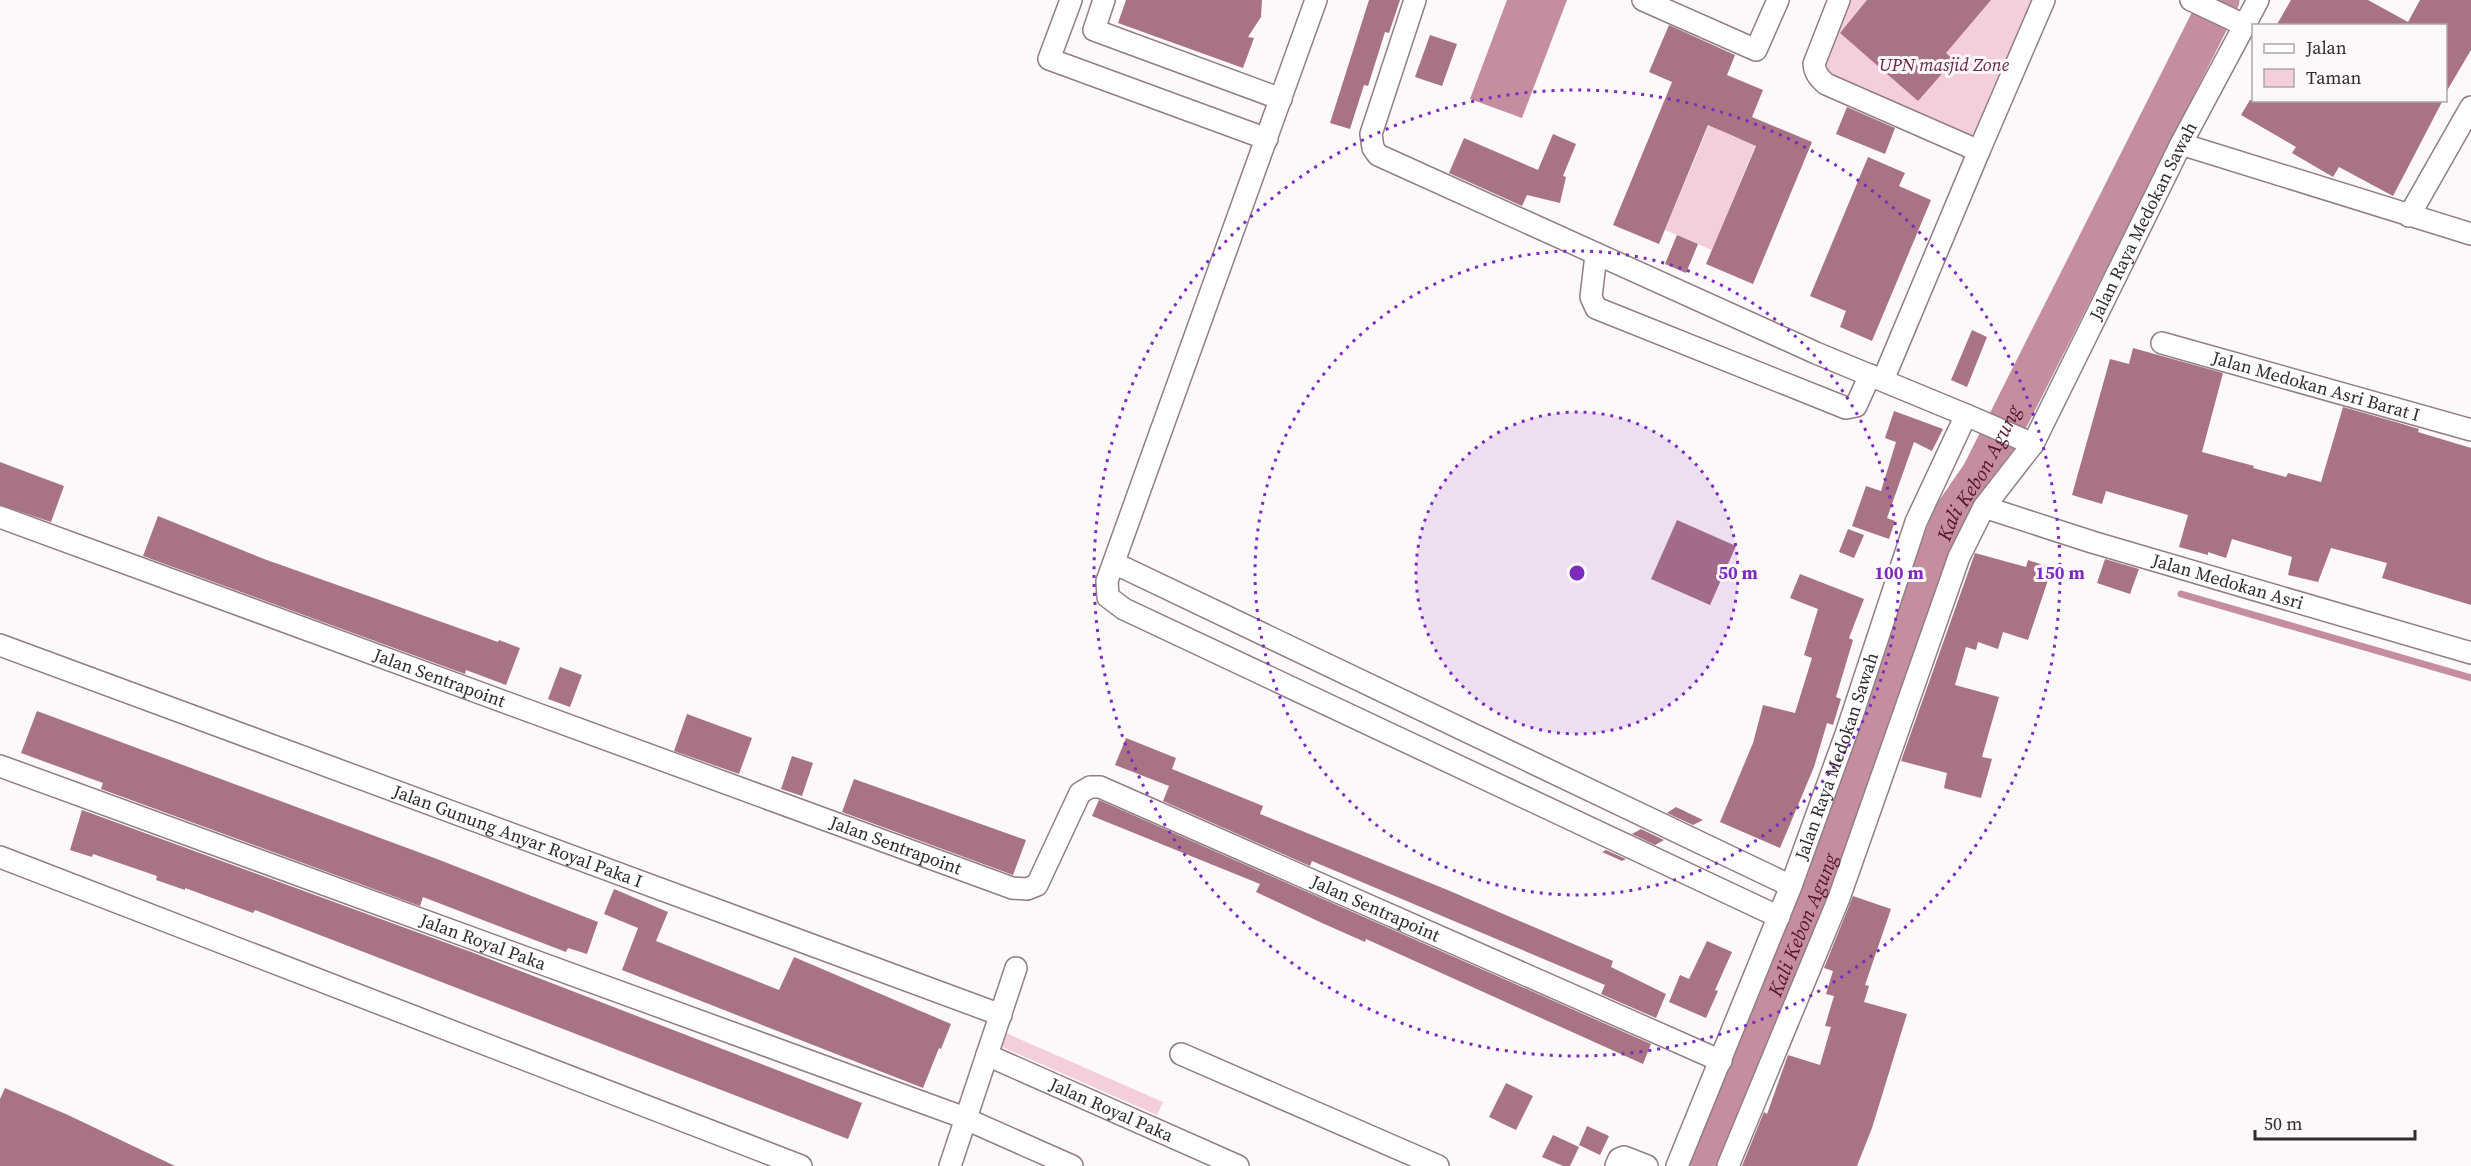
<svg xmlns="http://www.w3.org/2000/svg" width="2471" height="1166" font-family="'Source Serif 4',serif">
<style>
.green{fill:#f4cfda}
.water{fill:#c48e9f}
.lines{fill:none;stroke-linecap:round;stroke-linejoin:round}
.stream{stroke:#c48e9f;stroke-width:7}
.river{stroke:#c48e9f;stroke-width:39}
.building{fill:#a87484}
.minor-casing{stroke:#917e84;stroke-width:24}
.minor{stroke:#fff;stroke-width:21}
.ring{fill:none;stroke:#7b2cbf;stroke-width:3;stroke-dasharray:3 6}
.labels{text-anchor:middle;stroke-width:6;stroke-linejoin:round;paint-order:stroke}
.park-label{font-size:18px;font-style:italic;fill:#692641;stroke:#fdf8fa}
.street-label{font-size:18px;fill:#322a2c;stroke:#fdf8fa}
.water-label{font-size:20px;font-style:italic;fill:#551330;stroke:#fdf8fa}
.centre{fill:#7b2cbf;stroke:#fdf8fa;stroke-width:3}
.ring-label{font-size:18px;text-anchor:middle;font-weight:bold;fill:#7b2cbf;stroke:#fdf8fa;stroke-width:6;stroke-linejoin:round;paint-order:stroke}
</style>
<rect width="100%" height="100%" fill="#fdf8fa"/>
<!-- green -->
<path class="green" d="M1839,0H2044L1979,151L1820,80Z
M1714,113L1724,117L1719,130L1739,139L1761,132L1712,250L1665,230Z
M1006,1033L1163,1102L1157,1115L1000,1046Z"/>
<!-- water -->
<path class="water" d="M1507,0H1567L1522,118L1470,99Z"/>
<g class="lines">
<!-- stream -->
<path class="stream" d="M2181,594L2471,678"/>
<!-- river -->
<path class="river" id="s1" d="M1703,1166L1826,869L1900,654L1952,516L1981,474L2220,0"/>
</g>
<!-- building -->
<path class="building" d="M1126,0H1262L1261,17L1248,37L1254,38L1243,68L1118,23Z
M1369,0H1400L1389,33L1385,32L1368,86L1364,85L1350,129L1330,123Z
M1867,0H1991L1946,53L1954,60L1918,101L1840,33Z
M2291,0H2368L2408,22L2420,0H2471V50L2445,94V26H2276Z
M1669,25L1735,55L1727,75L1763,90L1752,117L1812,142L1753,284L1706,264L1756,146L1708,125L1659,244L1613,225L1672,82L1649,72Z
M1430,35L1457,44L1442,86L1415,77Z
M2250,100H2443L2393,196L2339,167L2333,177L2292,153L2296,147L2241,115Z
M1847,107L1895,128L1885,154L1836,134Z
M1553,134L1576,144L1563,176L1566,177L1560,203L1527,195L1522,206L1449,173L1464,138L1538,170Z
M1868,157L1905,173L1899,186L1931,200L1872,341L1840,327L1846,311L1810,296Z
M1677,235L1698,244L1686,273L1665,264Z
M1972,330L1987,337L1967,387L1951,380Z
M2133,348L2223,373L2202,452L2254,466L2253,468L2286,477L2288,473L2321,482L2343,407L2399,423L2419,429L2418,432L2471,448V605L2382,578L2387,563L2331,548L2318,582L2288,575L2292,557L2232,539L2226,558L2208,552V555L2179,547L2188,515L2106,491L2102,504L2072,495L2110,359L2129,364Z
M1894,411L1943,429L1932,451L1914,442L1887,518L1895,521L1889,539L1852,526L1866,486L1881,491L1896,442L1885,438Z
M0,462L64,486L51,522L0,505Z
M158,516L264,559L498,642L499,640L520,648L506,685L466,670L465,674L143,556Z
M1677,520L1736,546L1710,605L1651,579Z
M1848,529L1864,535L1854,558L1839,552Z
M1975,553L2026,567L2028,560L2052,568L2028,640L2003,632L1998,649L1978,642L1976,650L1966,647L1955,685L1999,697L1982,757L1992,759L1981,798L1944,788L1947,773L1901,761Z
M2105,559L2139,569L2130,594L2097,583Z
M1800,574L1864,599L1849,638L1853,640L1836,697L1841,699L1833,725L1827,723L1814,767L1780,848L1720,822L1753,743L1763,705L1795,713L1812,658L1804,655L1818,609L1790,598Z
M560,667L582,675L570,707L548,699Z
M37,711L437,859L598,922L587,954L568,948L566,952L423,897L420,906L101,789L103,783L21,753Z
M687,714L752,738L739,774L674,751Z
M1126,738L1176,758L1172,769L1263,806L1260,814L1450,891L1613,961L1611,967L1666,994L1656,1018L1601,994L1605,985L1312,861L1310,866L1163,801L1169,786L1115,765Z
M792,756L813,763L802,796L781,789Z
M854,779L1026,840L1013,875L842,812Z
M1099,800L1651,1044L1643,1064L1366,939L1365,942L1322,923L1256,892L1260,884L1092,816Z
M1676,807L1703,820L1693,825L1667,813Z
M82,810L474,953L862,1103L848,1139L255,910L253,913L185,888V890L156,880L157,876L93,854L92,857L70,850Z
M1641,829L1664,840L1655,845L1632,834Z
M1606,850L1626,859L1622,861L1602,852Z
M614,889L668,912L656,941L779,990L794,957L951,1024L941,1049L939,1048L923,1088L622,970L638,928L604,914Z
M1853,896L1891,909L1865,985L1869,986L1864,1002L1907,1014L1872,1128L1857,1166H1742L1764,1112L1767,1114L1788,1055L1820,1065L1831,1027L1825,1026L1834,996L1826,994L1833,971L1824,968Z
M1707,941L1732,952L1715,990L1718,991L1706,1018L1669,1002L1680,975L1689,979Z
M1506,1083L1533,1096L1516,1130L1489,1117Z
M5,1088L68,1115L175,1166H0V1099Z
M1587,1126L1609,1136L1600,1155L1579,1145Z
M1553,1135L1579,1147L1570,1166H1563L1542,1157Z"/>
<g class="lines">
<defs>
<g id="minor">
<path d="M1071,0L1049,59L1267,139"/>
<path d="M1104,0L1094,30L1281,99"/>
<path d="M1316,0L1107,581L1108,597L1124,609L1779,917"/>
<path d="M1415,0L1371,134L1373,148L1378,155L1816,353L1966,415"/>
<path d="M1643,0L1756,50L1778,0"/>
<path d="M1839,0L1814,64C1815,73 1819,78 1826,84L1979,151L2044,0"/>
<path d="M2191,0L2244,25"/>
<path d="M2181,144L2471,234"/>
<path d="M2409,216L2471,107"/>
<path d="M1596,255L1591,297L1596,308L1846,408L1856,406L1870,375"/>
<path id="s2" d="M2162,343L2471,430"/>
<path d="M1883,380L1979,151"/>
<path id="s3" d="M1984,507L2092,542L2471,653"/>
<path id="s4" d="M0,517L1012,888L1027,889L1037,885L1080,793L1090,787H1100L1721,1061"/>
<path d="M1114,563L1791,886"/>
<path id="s5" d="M0,645L1001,1015"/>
<path id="s6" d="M0,766L957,1115L1072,1166"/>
<path d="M0,857L801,1166"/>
<path d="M1181,1054L1438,1166"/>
<path id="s7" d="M987,1055L1238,1166"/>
<path d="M950,1166L1016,968"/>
<path d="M1616,1166L1619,1159L1624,1157L1647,1166"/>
<path id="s8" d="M1677,1166L1791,886L1846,734L1916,522L1966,415L2033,444"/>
<path id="s9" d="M1728,1166L1839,898L1959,557L1984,507L2033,444L2181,144L2258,0"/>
</g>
</defs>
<!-- minor casing -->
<use href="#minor" class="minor-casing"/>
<!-- minor -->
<use href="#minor" class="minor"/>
</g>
<!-- distance rings -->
<circle cx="1577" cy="573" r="161" fill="#7b2cbf" fill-opacity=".12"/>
<g class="ring">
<circle cx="1577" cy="573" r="161"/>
<circle cx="1577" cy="573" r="322"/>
<circle cx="1577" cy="573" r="483"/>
</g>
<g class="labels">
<!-- park labels -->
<g class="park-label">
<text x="1944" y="71">UPN masjid Zone</text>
</g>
<!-- street labels -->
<g class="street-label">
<text dy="6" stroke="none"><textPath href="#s9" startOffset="1036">Jalan Raya Medokan Sawah</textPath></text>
<text dy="6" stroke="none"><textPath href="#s2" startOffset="160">Jalan Medokan Asri Barat I</textPath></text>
<text dy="6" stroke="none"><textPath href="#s3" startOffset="255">Jalan Medokan Asri</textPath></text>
<text dy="6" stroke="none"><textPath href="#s4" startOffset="468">Jalan Sentrapoint</textPath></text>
<text dy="6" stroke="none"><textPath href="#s8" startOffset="440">Jalan Raya Medokan Sawah</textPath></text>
<text dy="6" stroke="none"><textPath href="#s5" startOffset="552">Jalan Gunung Anyar Royal Paka I</textPath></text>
<text dy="6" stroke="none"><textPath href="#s4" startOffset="954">Jalan Sentrapoint</textPath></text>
<text dy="6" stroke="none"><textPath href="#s4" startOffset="1528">Jalan Sentrapoint</textPath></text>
<text dy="6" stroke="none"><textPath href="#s6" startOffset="514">Jalan Royal Paka</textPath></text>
<text dy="6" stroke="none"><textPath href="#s7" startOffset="136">Jalan Royal Paka</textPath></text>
</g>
<!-- water labels -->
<g class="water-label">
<text dy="7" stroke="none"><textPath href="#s1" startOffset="747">Kali Kebon Agung</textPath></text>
<text dy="7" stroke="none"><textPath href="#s1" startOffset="261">Kali Kebon Agung</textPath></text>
</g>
</g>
<circle cx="1577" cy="573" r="9" class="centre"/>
<g class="ring-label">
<text x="1738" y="579">50 m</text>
<text x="1899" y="579">100 m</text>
<text x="2060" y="579">150 m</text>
</g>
<!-- legend -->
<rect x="2252" y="24" width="195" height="78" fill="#fdf8fa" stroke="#aca6a8" stroke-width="1.5"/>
<rect x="2264" y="44" width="30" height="9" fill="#ffffff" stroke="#aca6a8" stroke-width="1.5"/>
<text x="2306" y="54" font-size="18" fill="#322a2c">Jalan</text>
<rect x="2264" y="69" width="30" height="18" fill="#f4cfda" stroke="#aca6a8" stroke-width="1.5"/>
<text x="2306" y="84" font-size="18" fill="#322a2c">Taman</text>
<!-- scale -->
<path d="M2255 1130v9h160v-9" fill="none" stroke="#322a2c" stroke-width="3"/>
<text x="2264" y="1130" font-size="18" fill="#322a2c" stroke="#fdf8fa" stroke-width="4.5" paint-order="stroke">50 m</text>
</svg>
